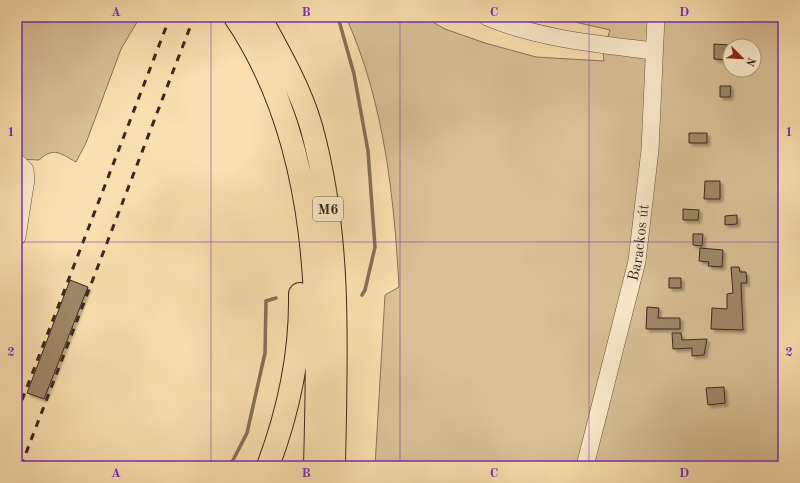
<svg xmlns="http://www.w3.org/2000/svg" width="800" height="483" font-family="'Old Standard TT',serif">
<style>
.green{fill:#d9c196;stroke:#8a7458;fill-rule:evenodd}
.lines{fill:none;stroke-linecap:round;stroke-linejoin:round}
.stream{stroke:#867155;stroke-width:3.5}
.building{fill:#9e8868;stroke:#3a2819;filter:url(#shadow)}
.minor-casing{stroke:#6a563f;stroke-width:18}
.highway-casing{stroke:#3a2819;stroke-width:24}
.minor{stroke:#fcebcc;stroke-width:17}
.highway{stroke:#fae0b0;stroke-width:22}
.rail{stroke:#3a2819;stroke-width:3;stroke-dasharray:7 7;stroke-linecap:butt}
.grid{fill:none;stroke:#7b2cbf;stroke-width:1;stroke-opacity:0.55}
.labels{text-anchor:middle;stroke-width:3;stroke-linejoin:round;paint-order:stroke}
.shield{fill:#fcebcc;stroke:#74624f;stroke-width:1}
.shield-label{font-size:14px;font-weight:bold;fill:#3a2819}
.street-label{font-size:15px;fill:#3a2819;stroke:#fcebcc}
.neatline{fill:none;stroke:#7b2cbf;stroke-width:1.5}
.grid-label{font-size:13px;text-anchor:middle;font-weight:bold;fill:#7b2cbf}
</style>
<defs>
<filter id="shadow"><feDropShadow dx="3" dy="3" stdDeviation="1" flood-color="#0004"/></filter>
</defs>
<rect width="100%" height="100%" fill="#fae0b0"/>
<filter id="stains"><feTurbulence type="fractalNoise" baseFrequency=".005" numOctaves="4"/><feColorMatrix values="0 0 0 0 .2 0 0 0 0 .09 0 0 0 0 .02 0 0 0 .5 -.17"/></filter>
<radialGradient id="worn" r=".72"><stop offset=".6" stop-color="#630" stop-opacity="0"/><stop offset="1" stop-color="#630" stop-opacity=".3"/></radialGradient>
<!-- green -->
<path class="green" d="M17,17H140L121,49L86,143L76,162C61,154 54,146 39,160L17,159Z
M346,17H424L445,29L485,43L536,57L604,61L603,52L610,30L553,17H783V466H375L385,295L399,287C394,195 384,102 346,17ZM730,46H754V70H730Z"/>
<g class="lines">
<!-- stream -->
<path class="stream" d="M338,17L354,74L368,151L375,247L365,290L362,295
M230,466L247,433L265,353L266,301L276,298"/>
</g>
<!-- building -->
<path class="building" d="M714,44L729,45L728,60L714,59Z
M720,86H731L730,97H720Z
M689,133H707V143H689Z
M705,181H720V199H704Z
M683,209L699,210L698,220H683Z
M737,215V224L725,225V216Z
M693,234H703L702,246L693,245Z
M700,248L723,250L722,267L708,266L709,262L699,261Z
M731,267H739L740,272H746L747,283H741L743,330L711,329L712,308L727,309V294L733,293Z
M669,278H681V288H669Z
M70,280L88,287L44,399L27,393Z
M647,307L659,308L658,318H680V329H646Z
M672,333H681L682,340L707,339L704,355L692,356V348L673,349Z
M724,387L725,403L708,405L706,388Z"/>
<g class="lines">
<defs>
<g id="minor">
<path d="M487,17C539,39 598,44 653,51"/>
<path d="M17,162L25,170L26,179L17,237"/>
<path id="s1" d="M585,466L637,261L650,150L656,17"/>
</g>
<path id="highway" d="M235,17C324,149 319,314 315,466
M260,17C279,52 300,88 311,126C342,237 336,352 334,466
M268,466C289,410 301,353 300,294"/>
</defs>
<!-- minor casing -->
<use href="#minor" class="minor-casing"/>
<!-- highway casing -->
<use href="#highway" class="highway-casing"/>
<!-- minor -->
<use href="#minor" class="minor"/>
<!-- highway -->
<use href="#highway" class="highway"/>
<!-- rail -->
<path class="rail" d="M17,413L170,17
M21,466L194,17"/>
</g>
<!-- grid -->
<path class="grid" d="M211,17V466M400,17V466M589,17V466M17,242H783"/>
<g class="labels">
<!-- shield labels -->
<rect class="shield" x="313" y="197" width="30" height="24" rx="3"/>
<g class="shield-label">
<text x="328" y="214">M6</text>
</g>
<!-- street labels -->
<g class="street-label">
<text dy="5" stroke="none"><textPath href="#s1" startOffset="230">Barackos út</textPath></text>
</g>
</g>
<!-- margin -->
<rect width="800" height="483" fill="none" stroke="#fae0b0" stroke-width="44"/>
<!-- north arrow -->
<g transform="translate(742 58) rotate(114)"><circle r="19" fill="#fcebcc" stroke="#ae9d84"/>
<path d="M0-3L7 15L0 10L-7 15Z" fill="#8f2418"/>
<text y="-6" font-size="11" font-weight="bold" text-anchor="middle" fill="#3a2819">N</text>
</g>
<rect x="22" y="22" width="756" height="439" class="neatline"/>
<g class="grid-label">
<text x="116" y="16">A</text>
<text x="306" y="16">B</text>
<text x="494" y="16">C</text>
<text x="684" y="16">D</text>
<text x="11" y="136">1</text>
<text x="789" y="136">1</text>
<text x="11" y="356">2</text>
<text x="789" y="356">2</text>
<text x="116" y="477">A</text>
<text x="306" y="477">B</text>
<text x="494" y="477">C</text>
<text x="684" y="477">D</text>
</g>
<rect width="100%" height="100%" filter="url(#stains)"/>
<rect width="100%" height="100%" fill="url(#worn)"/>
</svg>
